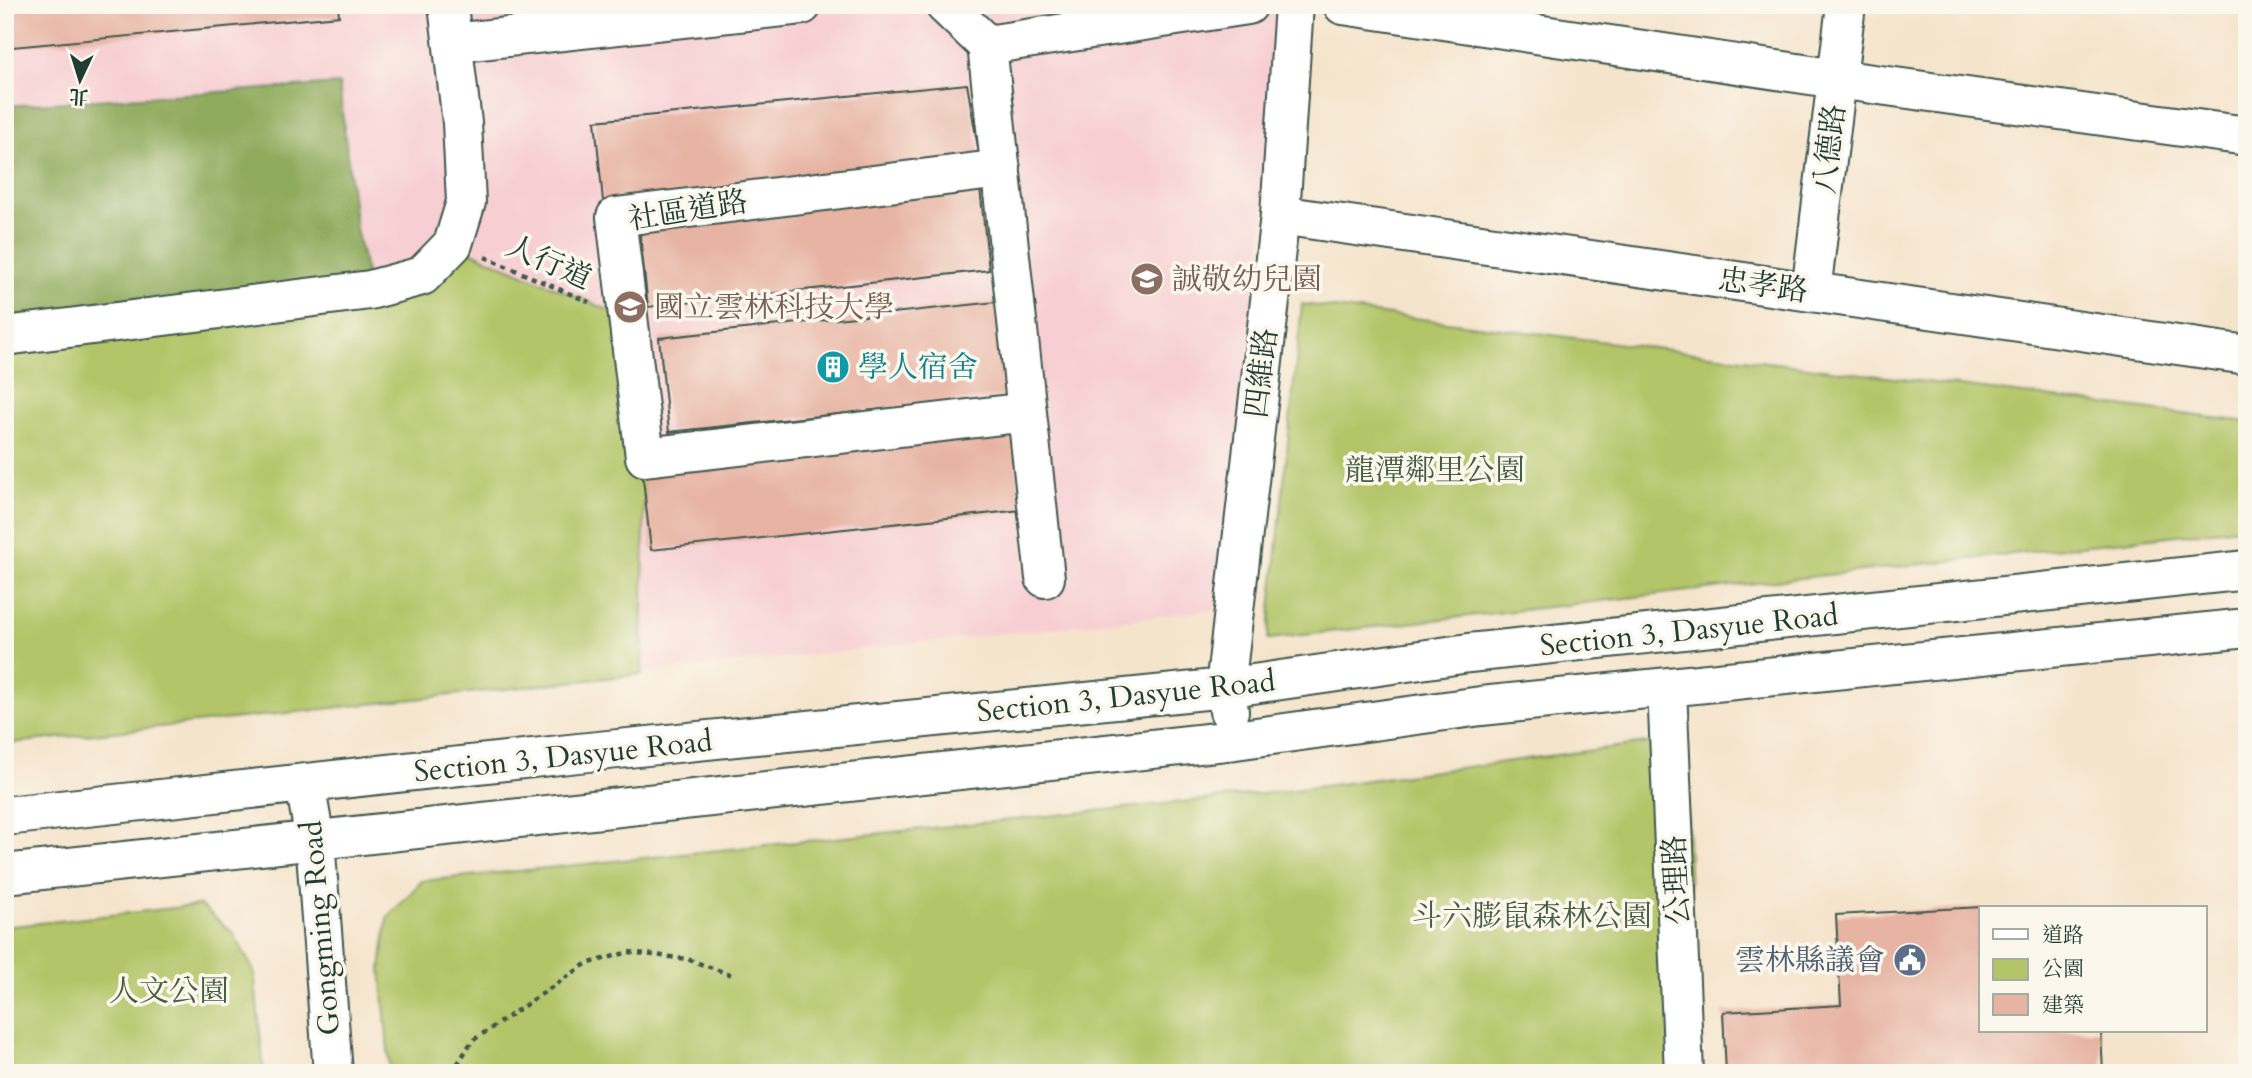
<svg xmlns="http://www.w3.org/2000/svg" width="2252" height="1078" font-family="Cardo,'Noto Serif TC',serif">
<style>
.built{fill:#f7cfd3}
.green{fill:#b3c568;stroke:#69814e;stroke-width:2}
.forest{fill:#8eaa5c;stroke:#567448;stroke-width:2}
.building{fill:#e7b3a3}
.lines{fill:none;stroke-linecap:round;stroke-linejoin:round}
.minor-casing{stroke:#3f564b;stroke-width:42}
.path{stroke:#3f564b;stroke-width:4.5;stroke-dasharray:5 5;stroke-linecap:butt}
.minor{stroke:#fff;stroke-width:38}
.labels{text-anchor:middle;stroke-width:7;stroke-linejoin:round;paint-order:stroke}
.street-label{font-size:30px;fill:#1f3d34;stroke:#fbf7ec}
.education-label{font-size:30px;fill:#785e54;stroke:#fbf7ec;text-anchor:start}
.culture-label{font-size:30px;fill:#0d838f;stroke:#fbf7ec;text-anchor:start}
.park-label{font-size:30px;fill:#445f41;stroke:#fbf7ec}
.service-label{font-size:30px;fill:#4e5e75;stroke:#fbf7ec;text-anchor:end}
</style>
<rect width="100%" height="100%" fill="#fbf7ec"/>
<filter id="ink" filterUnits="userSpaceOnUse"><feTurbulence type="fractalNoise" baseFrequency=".0143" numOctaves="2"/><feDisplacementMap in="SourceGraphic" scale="14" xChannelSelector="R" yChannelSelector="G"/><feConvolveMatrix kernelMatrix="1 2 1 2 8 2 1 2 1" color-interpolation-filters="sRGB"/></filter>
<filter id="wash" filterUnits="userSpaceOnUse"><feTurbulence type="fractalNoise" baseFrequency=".00686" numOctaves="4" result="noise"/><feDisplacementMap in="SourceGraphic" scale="28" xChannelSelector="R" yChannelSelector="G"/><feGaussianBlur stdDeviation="1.57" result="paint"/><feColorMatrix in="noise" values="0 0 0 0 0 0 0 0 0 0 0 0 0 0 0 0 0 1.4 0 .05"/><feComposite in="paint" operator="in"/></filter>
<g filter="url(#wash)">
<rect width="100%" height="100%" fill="#f5e4cc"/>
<!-- built -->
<path class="built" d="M5,5H1284L1224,609L5,744Z"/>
<!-- green -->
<path class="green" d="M453,244L629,319L645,457L642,674L5,744V336L370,290Z
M1302,304L2247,422V527L1268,639Z
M1685,738L1695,1073H390L381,969L387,918L422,881L1278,792Z
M200,905L234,934L254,971L264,1073H5V927Z"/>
<!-- forest -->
<path class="forest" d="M339,84L356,229L370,290L5,336V106Z"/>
<g id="blocks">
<!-- building -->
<path class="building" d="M15,5H338L339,16L13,47L5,24V14Z
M967,84L980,159L603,201L595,121Z
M980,188L989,270L648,307L639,225Z
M996,302L1006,396L669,432L659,338Z
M1013,430L1021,510L651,550L642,470Z
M1981,907V1031H2101L2103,1073H1726L1723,1012L1841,1005L1836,915Z"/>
</g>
</g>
<g filter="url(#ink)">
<use href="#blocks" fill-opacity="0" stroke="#3f564b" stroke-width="2"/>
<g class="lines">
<defs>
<path id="minor" d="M945,5L987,45L1248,5
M1343,5L1837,79L2247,136
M453,43L802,5
M987,45L1045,578
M1001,169L616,217L645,457L1027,412
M1280,215L2247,355
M1811,292L1846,5
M5,336L370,290L422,276L453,244L466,202L462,123L448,5
M1667,688L1684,1073
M1229,711L1225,688L1280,215L1294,5
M305,784L315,840L333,1073
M5,816L578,753L1225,688L1469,653L2247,570
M5,874L1235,740L1481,706L2247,628"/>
</defs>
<!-- minor casing -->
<use href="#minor" class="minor-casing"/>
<!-- path -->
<path class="path" d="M485,257L589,302
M452,1073L472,1041L586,964L629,952L687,959L732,975"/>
<!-- minor -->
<use href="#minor" class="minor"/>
</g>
</g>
<!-- icons -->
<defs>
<symbol id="school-disc" viewBox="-11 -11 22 22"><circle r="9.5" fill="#8d6e63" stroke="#fbf7ec"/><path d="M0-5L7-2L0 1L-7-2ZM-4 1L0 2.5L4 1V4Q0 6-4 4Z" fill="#fff"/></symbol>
<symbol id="university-disc" viewBox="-11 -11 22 22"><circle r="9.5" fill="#8d6e63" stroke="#fbf7ec"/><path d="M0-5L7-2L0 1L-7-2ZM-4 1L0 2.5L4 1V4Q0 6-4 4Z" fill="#fff"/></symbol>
<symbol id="building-disc" viewBox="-11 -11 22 22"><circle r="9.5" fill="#0f9aa8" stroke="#fbf7ec"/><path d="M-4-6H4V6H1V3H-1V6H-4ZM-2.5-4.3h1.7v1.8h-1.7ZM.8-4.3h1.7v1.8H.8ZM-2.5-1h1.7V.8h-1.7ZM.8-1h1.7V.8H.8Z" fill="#fff"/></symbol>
<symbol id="civic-disc" viewBox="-11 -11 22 22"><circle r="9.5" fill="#5c6f8a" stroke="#fbf7ec"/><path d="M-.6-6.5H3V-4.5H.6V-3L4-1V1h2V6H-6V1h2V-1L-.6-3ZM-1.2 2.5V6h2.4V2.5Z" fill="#fff"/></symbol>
</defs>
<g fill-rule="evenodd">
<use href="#school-disc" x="1128" y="260" width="38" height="38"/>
<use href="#university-disc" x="611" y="288" width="38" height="38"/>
<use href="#building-disc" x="814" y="348" width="38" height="38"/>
<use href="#civic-disc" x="1891" y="941" width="38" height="38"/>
</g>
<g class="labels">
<!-- street labels -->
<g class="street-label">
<text transform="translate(1829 149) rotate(-83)" y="10">八德路</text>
<text transform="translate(688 210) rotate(-9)" y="10">社區道路</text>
<text transform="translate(549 262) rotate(24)" y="10">人行道</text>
<text transform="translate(1763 285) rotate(8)" y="10">忠孝路</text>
<text transform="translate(1261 373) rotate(-83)" y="10">四維路</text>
<text transform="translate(1689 630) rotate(-6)" y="10">Section 3, Dasyue Road</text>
<text transform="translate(1126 696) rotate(-6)" y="10">Section 3, Dasyue Road</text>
<text transform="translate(563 756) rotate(-6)" y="10">Section 3, Dasyue Road</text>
<text transform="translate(1676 880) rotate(-93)" y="10">公理路</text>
<text transform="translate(320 928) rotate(-95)" y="10">Gongming Road</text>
</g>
<!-- education labels -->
<g class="education-label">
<text x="1172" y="289">誠敬幼兒園</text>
<text x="654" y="317">國立雲林科技大學</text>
</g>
<!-- culture labels -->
<g class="culture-label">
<text x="858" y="377">學人宿舍</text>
</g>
<!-- park labels -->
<g class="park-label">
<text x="1435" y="480">龍潭鄰里公園</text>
<text x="1532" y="926">斗六膨鼠森林公園</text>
<text x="169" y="1001">人文公園</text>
</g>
<!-- service labels -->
<g class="service-label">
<text x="1885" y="970">雲林縣議會</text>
</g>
</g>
<!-- margin -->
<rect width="2252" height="1078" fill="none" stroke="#fbf7ec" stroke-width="28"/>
<!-- legend -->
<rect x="1979" y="906" width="228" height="126" fill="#fbf7ec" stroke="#a3ada2" stroke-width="2"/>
<rect x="1993" y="929" width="35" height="10" fill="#ffffff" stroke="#a3ada2" stroke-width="2"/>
<text x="2042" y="942" font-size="21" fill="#1f3d34">道路</text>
<rect x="1993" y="959" width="35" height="21" fill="#b3c568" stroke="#a3ada2" stroke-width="2"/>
<text x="2042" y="976" font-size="21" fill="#1f3d34">公園</text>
<rect x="1993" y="994" width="35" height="21" fill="#e7b3a3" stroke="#a3ada2" stroke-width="2"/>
<text x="2042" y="1012" font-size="21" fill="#1f3d34">建築</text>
<!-- north arrow -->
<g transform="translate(80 80) rotate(184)" stroke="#fbf7ec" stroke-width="5" paint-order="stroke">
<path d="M0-5L12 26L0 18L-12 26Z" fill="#1f3d34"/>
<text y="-10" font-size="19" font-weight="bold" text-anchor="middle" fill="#1f3d34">北</text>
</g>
</svg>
